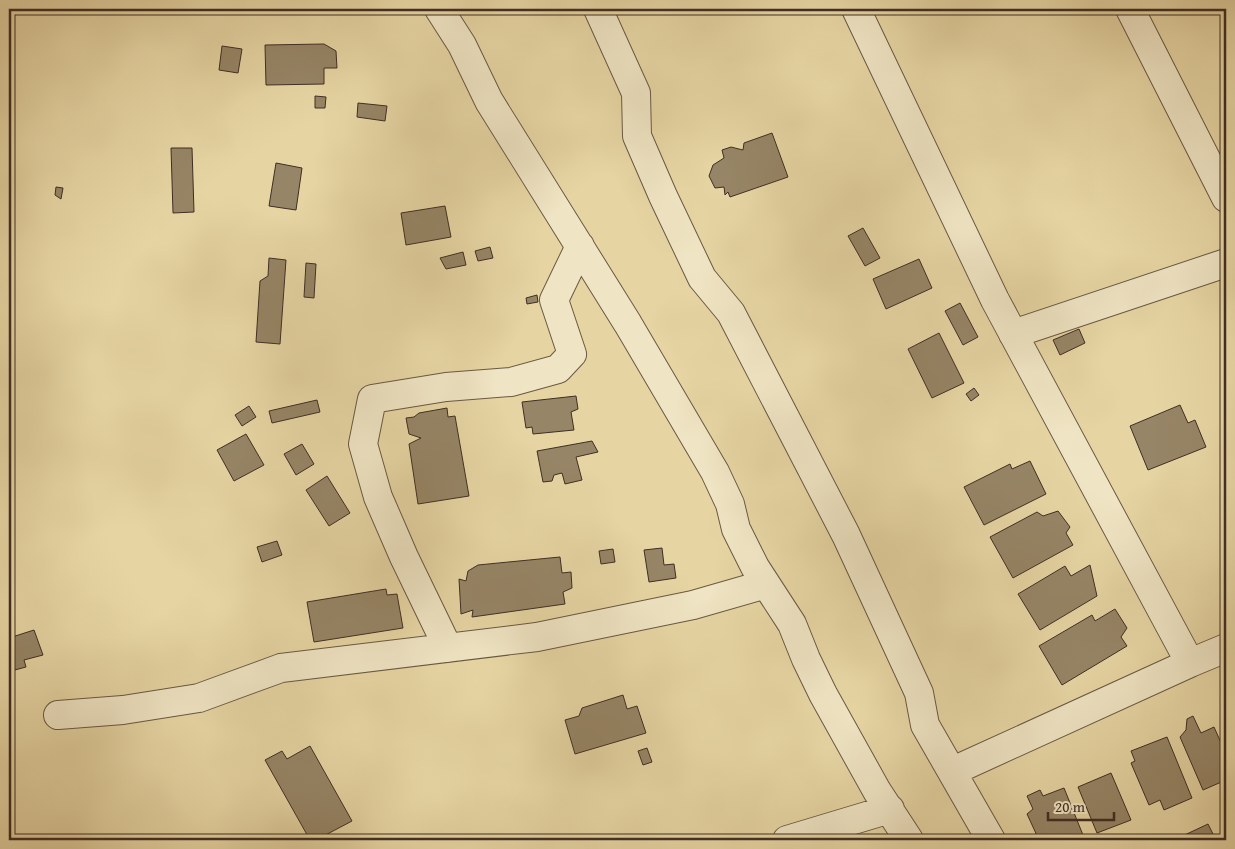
<svg xmlns="http://www.w3.org/2000/svg" width="1235" height="849" font-family="'Gentium Book Plus',serif">
<style>
.building{fill:#968566;stroke:#402e24}
.lines{fill:none;stroke-linecap:round;stroke-linejoin:round}
.minor-casing{stroke:#6a5844;stroke-width:30}
.minor{stroke:#efe4c3;stroke-width:28}
</style>
<rect width="100%" height="100%" fill="#e6d5a3"/>
<filter id="stains"><feTurbulence type="fractalNoise" baseFrequency=".004" numOctaves="4"/><feColorMatrix values="0 0 0 0 .2 0 0 0 0 .09 0 0 0 0 .02 0 0 0 .5 -.17"/></filter>
<radialGradient id="worn" r=".72"><stop offset=".6" stop-color="#630" stop-opacity="0"/><stop offset="1" stop-color="#630" stop-opacity=".3"/></radialGradient>
<!-- building -->
<path class="building" d="M324,44L336,51L337,68H324V84L266,85L265,45Z
M222,46L242,49L238,73L219,70Z
M315,96L326,97L325,108H315Z
M358,103L387,106L385,121L357,117Z
M772,133L788,177L730,197L728,192L725,195L724,187L715,188L709,176L713,165L724,158L722,150L731,147L743,150L744,143Z
M171,148H192L194,212L173,213Z
M276,163L302,168L296,210L269,206Z
M56,187L63,188L61,199L55,195Z
M445,206L451,237L406,245L401,213Z
M863,228L880,258L865,266L848,236Z
M490,247L493,258L478,261L475,251Z
M463,252L466,265L446,269L440,258Z
M269,258L286,260L280,344L256,342L260,281L268,276Z
M919,259L932,288L886,309L873,279Z
M306,263L316,264L314,298L304,297Z
M537,295L538,302L527,304L526,298Z
M960,303L978,337L963,345L945,311Z
M1079,329L1085,343L1060,355L1053,340Z
M939,333L964,383L932,398L908,349Z
M974,388L979,395L971,401L966,394Z
M576,396L578,409L571,412L574,430L533,434L532,427L526,428L522,402Z
M317,400L320,412L272,423L269,411Z
M1180,405L1188,423L1195,420L1206,447L1148,470L1130,426Z
M249,406L256,417L242,426L235,415Z
M447,408L448,417L455,416L469,496L418,504L409,444L421,438L409,434L406,418L414,417L419,413Z
M246,434L264,465L234,481L217,450Z
M592,441L598,452L576,457L582,480L565,484L562,473L554,475L552,481L543,482L537,451Z
M302,444L314,464L296,475L284,454Z
M1030,461L1046,494L984,525L964,487L1010,464L1012,469Z
M327,476L350,513L329,526L306,490Z
M1058,511L1070,527L1066,533L1073,545L1013,578L990,537L1037,512L1043,516Z
M277,541L282,555L262,562L257,547Z
M662,548L664,565L674,564L676,578L649,582L644,550Z
M613,549L615,562L601,564L599,551Z
M560,557L562,573L571,572L572,588L563,592L565,604L472,617L473,610L461,614L459,579L466,581L468,571L478,565Z
M1090,565L1097,596L1040,630L1018,594L1065,566L1071,576Z
M386,589L387,595L397,594L403,628L314,642L307,602Z
M1115,609L1127,628L1121,637L1127,646L1062,685L1039,646L1092,615L1095,621Z
M34,630L43,655L24,660L26,667L11,671L9,664V638Z
M623,695L627,709L637,706L646,733L575,754L565,720L579,716L582,708Z
M1193,716L1201,733L1214,727L1226,754V780L1203,790L1180,737L1186,730L1187,719Z
M1167,737L1192,798L1164,810L1160,800L1149,805L1131,763L1135,761L1131,751Z
M310,746L352,821L316,840H310L265,760L282,751L287,759Z
M647,748L652,762L643,765L638,751Z
M1111,773L1131,820L1097,833L1078,787Z
M1064,788L1085,840H1039L1027,814L1033,809L1027,796L1040,790L1043,796Z
M1208,824L1216,840H1174Z"/>
<g class="lines">
<defs>
<path id="minor" d="M439,9L462,45L489,101L628,324L715,472L730,504L736,529L755,567L792,624L806,659L823,694L877,791L909,840
M598,9L636,93L637,136L663,196L702,278L731,313L846,535L919,693L925,725L991,840
M856,9L995,300L1190,663L1226,648
M1130,9L1226,198
M1013,334L1226,263
M448,648L404,557L378,497L363,444L372,399L446,387L511,382L558,369L572,354L554,300L580,246
M58,715L123,710L199,698L281,668L537,637L693,605L766,584
M953,771L1190,663
M787,840L890,809"/>
</defs>
<!-- minor casing -->
<use href="#minor" class="minor-casing"/>
<!-- minor -->
<use href="#minor" class="minor"/>
</g>
<!-- margin -->
<rect width="1235" height="849" fill="none" stroke="#e6d5a3" stroke-width="30"/>
<rect x="10" y="10" width="1215" height="829" fill="none" stroke="#402e24" stroke-width="2.5"/>
<rect x="15" y="15" width="1205" height="819" fill="none" stroke="#402e24"/>
<!-- scale -->
<path d="M1048 812v8h66v-8" fill="none" stroke="#402e24" stroke-width="2.5"/>
<text x="1055" y="812" font-size="15" fill="#402e24" stroke="#efe4c3" stroke-width="4" paint-order="stroke">20 m</text>
<rect width="100%" height="100%" filter="url(#stains)"/>
<rect width="100%" height="100%" fill="url(#worn)"/>
</svg>
